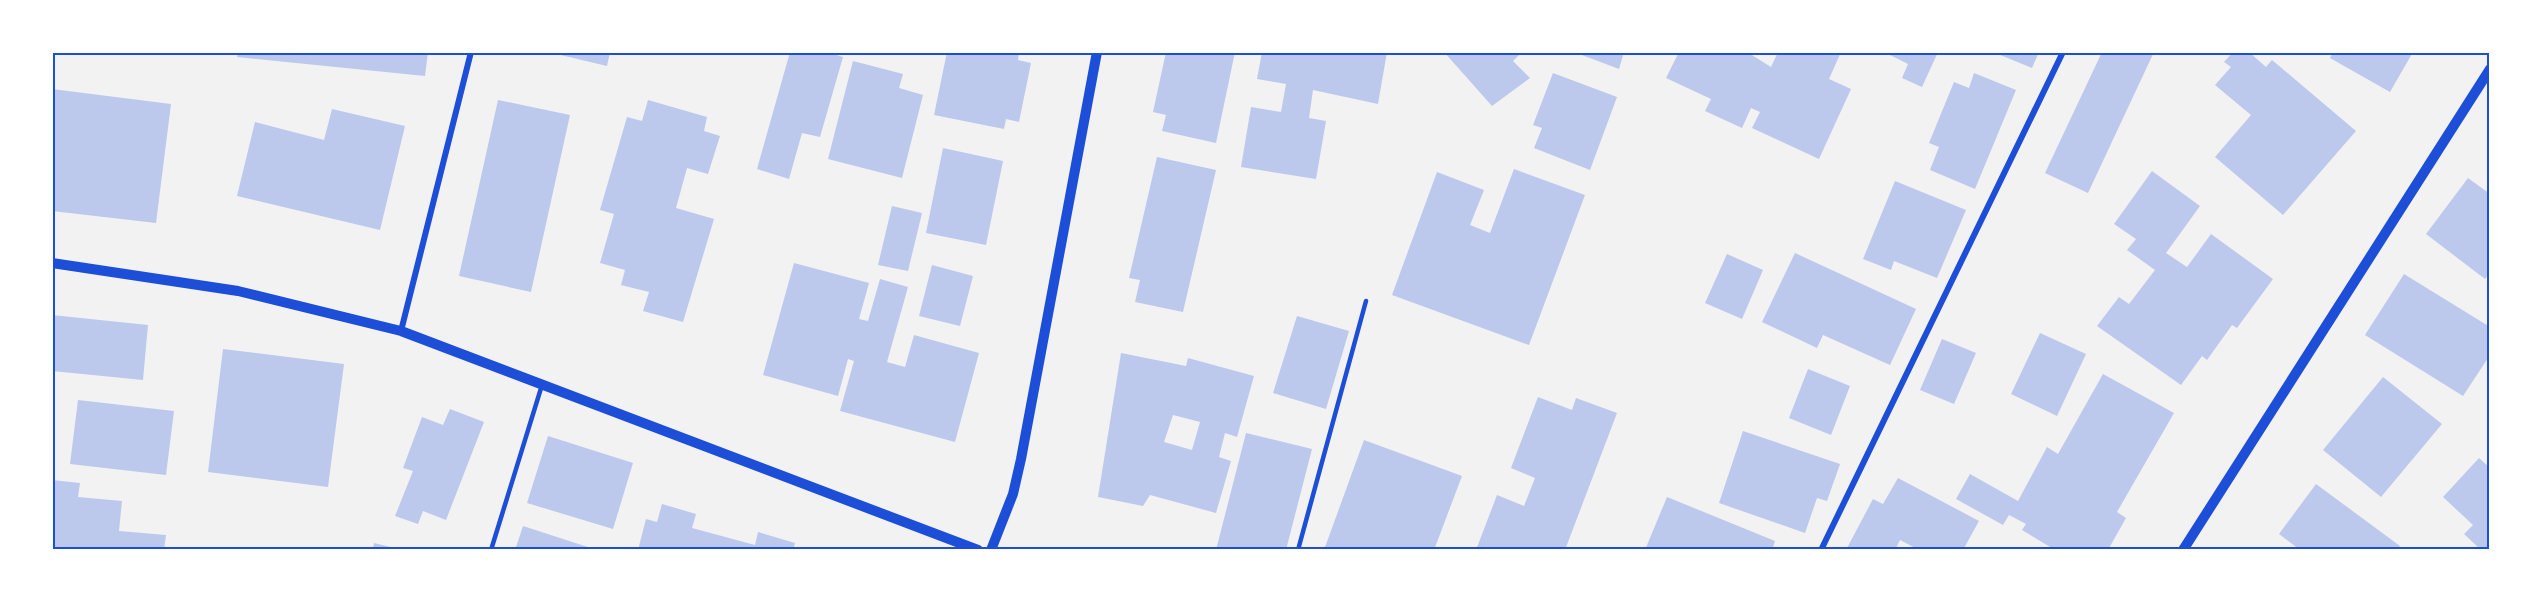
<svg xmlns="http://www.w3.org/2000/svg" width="2542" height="602" font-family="'DejaVu Sans',sans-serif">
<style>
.building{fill:#bdc9ec;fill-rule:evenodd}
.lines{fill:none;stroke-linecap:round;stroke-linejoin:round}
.service{stroke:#1d4ed8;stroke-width:4.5}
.minor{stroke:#1d4ed8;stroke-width:6}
.tertiary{stroke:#1d4ed8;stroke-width:10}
.neatline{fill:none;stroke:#1d4ed8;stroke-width:2}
</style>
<rect width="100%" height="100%" fill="#f2f2f2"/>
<!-- building -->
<path class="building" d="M238,52H428L425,76L237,57Z
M548,52H610L607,66Z
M790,52H827L843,57L820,137L802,133L789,179L757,169Z
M947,52H1019L1018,60L1031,63L1019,122L1006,119L1004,129L934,115Z
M1166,52H1235L1216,143L1162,131L1166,115L1153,112Z
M1262,52H1387L1378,104L1313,90L1309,118L1326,121L1316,179L1241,167L1251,107L1281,112L1286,84L1257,79Z
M1444,52H1522L1513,61L1530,78L1492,106Z
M1574,52H1624L1619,69Z
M1679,52H1747L1771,67L1778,52H1841L1829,79L1851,89L1819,159L1752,128L1760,112L1751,108L1742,128L1705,111L1711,99L1666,78Z
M1884,52H1938L1922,87L1902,78L1908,64Z
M1993,52H2039L2032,68Z
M2102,52H2154L2088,193L2045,173Z
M2233,52H2249L2266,67L2272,60L2356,131L2283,215L2215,157L2251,115L2215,85L2231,67L2224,62Z
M2333,52H2413L2390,92L2330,58Z
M853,61L903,74L899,88L923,95L902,178L828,159Z
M1553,73L1617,97L1590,170L1534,148L1542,128L1533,125Z
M1974,73L2016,90L1975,189L1930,170L1939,147L1929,143L1954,82L1969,88Z
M52,89L171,104L156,223L52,211Z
M498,100L570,115L531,292L459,276Z
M648,100L707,117L704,131L720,136L708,174L687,168L676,208L714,219L683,322L643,311L649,292L621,285L625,270L600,263L614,214L600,210L627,117L642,121Z
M332,109L405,126L380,230L237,196L255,122L324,140Z
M943,148L1003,161L986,245L926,233Z
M1157,157L1216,170L1183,312L1135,302L1140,280L1129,278Z
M1514,169L1585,195L1529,345L1392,295L1437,172L1484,190L1470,225L1490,233Z
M2152,171L2200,206L2166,253L2187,267L2211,234L2273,279L2237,328L2232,325L2207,360L2202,356L2181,385L2097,326L2119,297L2129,304L2155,270L2127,250L2136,239L2114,224Z
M2468,178L2490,194V273L2485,279L2426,234Z
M1895,181L1966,210L1937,278L1894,261L1891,270L1863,259Z
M892,206L922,213L908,271L878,265Z
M1795,253L1916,309L1890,365L1823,335L1817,348L1762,322Z
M1727,254L1763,270L1742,319L1705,303Z
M794,263L869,283L859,319L868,321L880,279L908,287L887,362L905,367L914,335L979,353L955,442L840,411L854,361L848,359L838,396L763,375Z
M932,265L973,276L960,326L919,316Z
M2404,274L2490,327V355L2463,396L2365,335Z
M52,315L148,325L143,380L52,371Z
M1297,316L1349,331L1326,409L1273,393Z
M2040,333L2086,354L2057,416L2011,394Z
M1942,339L1976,353L1954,404L1920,390Z
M223,349L344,364L328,487L208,472Z
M1121,353L1186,366L1188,358L1254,376L1237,437L1225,433L1219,457L1231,461L1216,513L1150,495L1143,506L1098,497ZM1173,415L1200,422L1192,450L1164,442Z
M1808,369L1850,386L1831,435L1789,418Z
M2103,374L2174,413L2117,512L2126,518L2108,550H2055L2022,530L2026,524L2009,515L2003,525L1956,499L1970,474L2018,501L2047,447L2058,454Z
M2383,377L2442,424L2381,497L2323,450Z
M1538,397L1572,410L1576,398L1617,413L1565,550H1476L1497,495L1524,506L1535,478L1511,468Z
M78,400L174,411L166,475L70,464Z
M450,409L484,422L446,520L423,511L418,524L395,516L413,471L403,468L422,417L443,425Z
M1743,431L1840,464L1827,501L1817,498L1805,533L1719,503Z
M1246,433L1312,449L1286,550H1216Z
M548,436L633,463L613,529L527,503Z
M1364,440L1462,476L1434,550H1324Z
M2479,458L2490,468V550H2481L2464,534L2473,525L2443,497Z
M1898,478L1979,521L1963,550H1919L1900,540L1895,550H1846L1873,499L1883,504Z
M52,480L80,483L78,497L122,501L119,531L166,535L164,550H52Z
M2316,484L2400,546L2397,550H2300L2279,534Z
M1667,497L1775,541L1772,550H1645Z
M662,504L696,514L692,528L755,545L758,532L795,543L793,550H638L646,519L657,522Z
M523,526L594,549V550H515Z
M374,543L399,549V550H373Z"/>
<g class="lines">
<!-- service -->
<path class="service" d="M491,550L542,385
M1298,550L1366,301"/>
<!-- minor -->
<path class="minor" d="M401,331L471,52
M1821,550L2063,52"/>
<!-- tertiary -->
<path class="tertiary" d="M52,263L238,291L401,331L978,550
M991,550L1013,494L1021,459L1097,52
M2183,550L2490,69"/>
</g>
<!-- border -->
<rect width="2542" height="602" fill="none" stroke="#ffffff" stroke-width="108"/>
<rect x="54" y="54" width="2434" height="494" class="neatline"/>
</svg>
